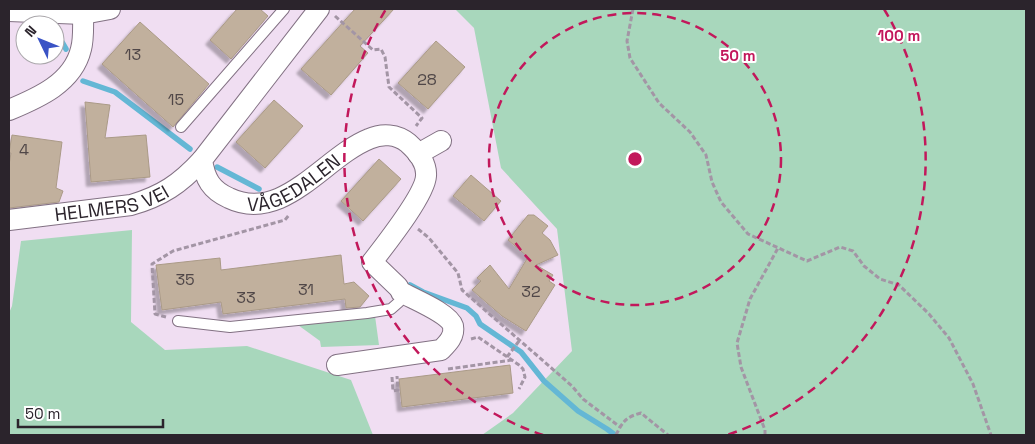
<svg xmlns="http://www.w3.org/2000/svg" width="1035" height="444" font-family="'Space Grotesk',sans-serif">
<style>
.green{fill:#a8d7bc}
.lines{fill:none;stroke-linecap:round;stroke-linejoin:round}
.stream{stroke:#64b7d5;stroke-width:5.5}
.building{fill:#c1b09d;stroke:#aa9a87;filter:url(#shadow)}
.service-casing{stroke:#827183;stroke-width:12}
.minor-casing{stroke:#827183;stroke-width:22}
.path{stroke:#a395a5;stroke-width:3;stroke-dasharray:5 2.5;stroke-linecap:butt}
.service{stroke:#fff;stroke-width:10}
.minor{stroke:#fff;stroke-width:20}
.ring{fill:none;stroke:#c2185b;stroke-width:2.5;stroke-dasharray:9 6}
.labels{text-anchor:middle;stroke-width:4;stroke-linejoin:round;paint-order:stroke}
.number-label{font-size:16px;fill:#504748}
.street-label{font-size:19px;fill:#2b242c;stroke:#fff}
.centre{fill:#c2185b;stroke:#fff;stroke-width:2.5}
.ring-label{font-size:15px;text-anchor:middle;font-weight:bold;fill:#c2185b;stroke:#fff;stroke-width:4;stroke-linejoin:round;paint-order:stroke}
</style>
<defs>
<filter id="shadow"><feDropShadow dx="-4.5" dy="4.5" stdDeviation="1" flood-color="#0004"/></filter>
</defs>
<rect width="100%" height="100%" fill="#f0def2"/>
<!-- green -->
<path class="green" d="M455,9H1026V435H482L513,413L572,351L557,229L501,168L474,28Z
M132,230L131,322L165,350L247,346L351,380L373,435H9V313L12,306L21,241Z
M375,316L379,345L321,347L320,341L298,325Z"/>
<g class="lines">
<!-- stream -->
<path class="stream" d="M55,30L66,49
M83,81L115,92L190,149
M217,167L259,189
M410,285L423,292L467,308L476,316L480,324L521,352L544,381L578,411L607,429L615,435"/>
</g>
<!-- building -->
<path class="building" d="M237,9H260L268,16L231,59L210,40Z
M355,9H394L360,46L368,53L331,95L301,69Z
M140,22L209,84L173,127L102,64Z
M436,41L465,67L428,109L398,83Z
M274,100L303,126L265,168L236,142Z
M85,102L110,105L105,138L146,135L150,177L91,182Z
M12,135L62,142L56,188L63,191L59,202L9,208V165L11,153H9Z
M379,159L401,179L363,221L341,201Z
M471,175L501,201L484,221L453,196Z
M528,215H534L548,226L542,233L550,240L558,255L536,265L553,275L549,281L555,285L526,331L502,316L472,290L481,281L477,278L490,265L509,289L528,257L508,240Z
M341,255L344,284L354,282L369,296L360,307L346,308L345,299L223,314L221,302L162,310L156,265L220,258L221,270Z
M510,365L513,393L402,407L399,379Z"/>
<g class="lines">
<defs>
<path id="service" d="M181,127L284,9
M178,321L230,327L367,313L391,309L399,302L401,292L399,290"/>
<g id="minor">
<path id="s1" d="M319,9L202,160C205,179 211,190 229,198C283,224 324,157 369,139C382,133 397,134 408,143C417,151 427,163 426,176C425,195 385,245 372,262L398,287"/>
<path d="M9,11L83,14L110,9"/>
<path d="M9,110C38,98 73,83 81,49C84,38 83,25 83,14"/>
<path d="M418,154L441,141"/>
<path id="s2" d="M9,220L131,205C162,196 180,184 202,160"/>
<path d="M337,365L441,350C448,343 455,336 453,326C449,313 413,299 401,292"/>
</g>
</defs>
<!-- service casing -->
<use href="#service" class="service-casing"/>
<!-- minor casing -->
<use href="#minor" class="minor-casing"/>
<!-- path -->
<path class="path" d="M633,9L627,41L630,58L659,103L690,132L706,155L712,182L721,202L748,234L807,261L840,247L853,251L864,266L880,279L899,285L929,314L949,338L973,384L991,435
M335,16L373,50L381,49L385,57L389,87L422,118L416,126
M418,229L429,238L458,273L462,290L572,386L583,399L620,427
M166,317L155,314L152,264L173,251L285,220L289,215
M471,339L478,337L519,365L523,369L525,377L519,389
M507,357L519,341
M448,369L512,360
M392,377L393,391L398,390L397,376
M616,435C623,421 626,417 641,413L668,435
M765,435V430L741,367L737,343L750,299L778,248"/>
<!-- service -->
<use href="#service" class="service"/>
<!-- minor -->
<use href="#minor" class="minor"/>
</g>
<!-- distance rings -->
<g class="ring">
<circle cx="635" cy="159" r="146"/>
<path d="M543 435A291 291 0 0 1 386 9M884 9A291 291 0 0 1 727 435"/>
</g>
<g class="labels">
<!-- number labels -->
<g class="number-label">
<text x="133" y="60">13</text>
<text x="427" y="85">28</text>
<text x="176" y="105">15</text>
<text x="24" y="155">4</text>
<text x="185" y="285">35</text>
<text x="306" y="295">31</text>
<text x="531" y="297">32</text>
<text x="246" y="303">33</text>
</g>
<!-- street labels -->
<g class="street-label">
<text dy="7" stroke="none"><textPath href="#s1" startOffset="311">VÅGEDALEN</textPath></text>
<text dy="7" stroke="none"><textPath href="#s2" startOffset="104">HELMERS VEI</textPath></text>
</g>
</g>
<circle cx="635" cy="159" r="8" class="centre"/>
<g class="ring-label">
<text x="899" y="41">100 m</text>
<text x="738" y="61">50 m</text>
</g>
<!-- border -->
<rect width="1035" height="444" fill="none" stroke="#2b242c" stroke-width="20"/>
<!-- north arrow -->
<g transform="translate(40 40) rotate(313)"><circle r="24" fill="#ffffff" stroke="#aaa7ab"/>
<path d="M0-4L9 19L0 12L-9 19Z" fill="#3a53c5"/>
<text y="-8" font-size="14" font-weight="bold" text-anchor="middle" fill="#2b242c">N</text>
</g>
<!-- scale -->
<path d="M18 419v8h145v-8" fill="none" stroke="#2b242c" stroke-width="2.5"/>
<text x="25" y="419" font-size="15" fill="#2b242c" stroke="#ffffff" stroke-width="4" paint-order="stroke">50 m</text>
</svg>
